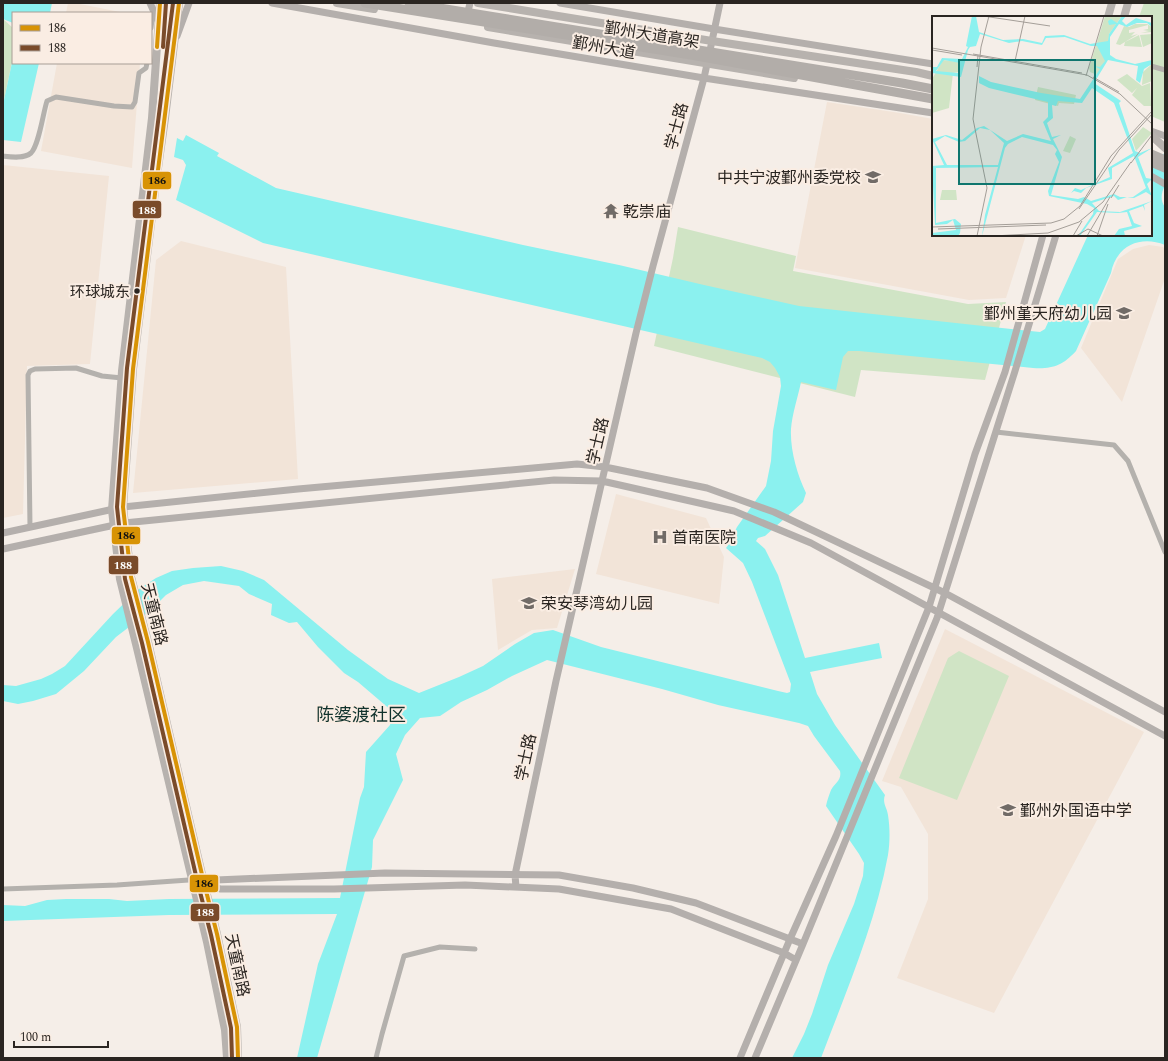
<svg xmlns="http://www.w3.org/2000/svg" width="1168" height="1061" font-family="Spectral,'Noto Sans SC',serif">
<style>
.built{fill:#f2e4d8}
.green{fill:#d0e4c5}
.water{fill:#8bf1ef}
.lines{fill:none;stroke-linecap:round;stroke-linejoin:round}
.street{stroke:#b4b1ad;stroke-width:5}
.secondary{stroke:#b4afac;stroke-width:7}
.primary{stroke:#b7b2ae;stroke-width:8}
.highway{stroke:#b2ada9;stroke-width:9}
.highway-bridge{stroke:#b2ada9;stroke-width:9}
.bus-1-casing{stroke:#faede3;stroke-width:7}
.bus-2-casing{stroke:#faede3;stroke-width:7}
.bus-1{stroke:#d89305;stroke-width:4}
.bus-2{stroke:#7a4b2a;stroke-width:4}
.bus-dot{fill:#2a2521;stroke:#faede3;stroke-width:1.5}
.labels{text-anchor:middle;stroke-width:4;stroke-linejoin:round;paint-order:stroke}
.bus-label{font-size:15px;fill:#2a2521;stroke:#faede3;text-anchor:end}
.street-label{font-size:16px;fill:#2a2521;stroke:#faede3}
.poi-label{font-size:16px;fill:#2a2521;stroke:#faede3;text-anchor:start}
.quarter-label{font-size:18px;fill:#10322c;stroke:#faede3}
.inset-road{fill:none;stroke:#a49e98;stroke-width:1}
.view{fill:#0f766e;fill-opacity:0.15;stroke:#0f766e;stroke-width:2}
.inset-edge{fill:none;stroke:#2a2521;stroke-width:2}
.line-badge{stroke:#faede3;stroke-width:1.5}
.badge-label{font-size:11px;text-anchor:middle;font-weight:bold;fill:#fff}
.pale-badge-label{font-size:11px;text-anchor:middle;font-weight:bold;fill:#111}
</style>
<rect width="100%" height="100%" fill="#f5eee8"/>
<!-- built -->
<path class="built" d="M68,3H75L125,13H66Z
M57,63H140L132,168L41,151Z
M827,102L900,113L933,119V235H1026L1006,298L969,300L795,268Z
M3,165L109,176L90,364L27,366L23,514L3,518Z
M181,241L286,267L298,479L133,493L156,260Z
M1149,245L1163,247L1165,249V278L1122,402L1081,348L1118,259L1133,249Z
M616,494L706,518L724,557L719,604L596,574Z
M575,569L557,628L532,630L498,650L492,579Z
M945,629L1144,732L994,1013L897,978L928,899V834L901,787L882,781Z"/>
<!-- green -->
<path class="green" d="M1144,3H1165V122L1151,116V17H1139Z
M3,19L13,28V58L4,100L3,103Z
M678,227L796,256L793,271L968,304L1006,302L985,380L861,370L855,397L654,346L673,258Z
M959,651L1009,676L957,800L899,778L948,658Z"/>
<!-- water -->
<path class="water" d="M3,3H52L50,13H13V23L3,19Z
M13,58V63H39L21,142L3,140V103L4,100Z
M186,135L219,153L217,156L276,188L523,245L619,265L704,285L799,306L1040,332L1045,329L1088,235H1151V171L1165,152V186C1161,192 1160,201 1165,207V245C1140,235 1116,246 1111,273L1076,351C1062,366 1053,369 1033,368L859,351H848L843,357L836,390L801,382C798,397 792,414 791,429C790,450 797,474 806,493L803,502L765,536L758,538L756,541L765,549L778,575L805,658L879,643L882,658L810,672L817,694L835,725L885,795C882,803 887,807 888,815C890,828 890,842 888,855C875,925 846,992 821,1058H792L804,1034L812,1014L828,965L854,904L863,876L864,863L859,854L826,806C827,801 829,795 831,790C835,783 842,780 840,771L814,736L808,726L799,723L718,705L662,689L547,660L512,676L487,690L461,702L440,716L420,718L405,735L396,754L403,780L373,840L372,867L317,1058H297L318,964L337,914L169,915L3,921V905L25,906L47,900L66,899H109L127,901L169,899L340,898L360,798L364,787L366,752L390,725L392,711L358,682L344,673L318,647L297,622L289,623L271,615L272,604L249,594L239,586L204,581L183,585L166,595L150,611L116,637L84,671L56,694L33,701L18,704L3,701V685L16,686L41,679L52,674L65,666L113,614L139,589L156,578L172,571L193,568L221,566L243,571L264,580L348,650L388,679L419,693L459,677L483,666L515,644L534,633L553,630L601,647L778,691L787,693L790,692L791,684L752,582L743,563L726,548L729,544L728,541L721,532L723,529L729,533H734L737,527L766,486L771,461L773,431L781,386L780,377L775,368L770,362L762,358L263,243L176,200L186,165L183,160L174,157L177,138L183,141Z"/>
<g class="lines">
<!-- street -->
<path class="street" d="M151,15L152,20L151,28
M1151,66L1165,70
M3,156C11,157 24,159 31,153C39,145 43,113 47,101L56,97L114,106L132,107L135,102L139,73L146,68L147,63
M996,432L1114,445L1128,461L1165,552
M30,527L28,375L30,371L35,369L76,368L102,376L122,378
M3,889L117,885L203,879
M376,1058L382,1034L404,956L440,947L475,949"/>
<!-- secondary -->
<path class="secondary" d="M150,3L159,23
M272,3L494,43L704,78L933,113
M560,3L714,29L933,64
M467,16L470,3
M177,36L189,3
M1151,131L1165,136
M1151,176L1165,184
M3,533L123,507L298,489L577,464L605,467L707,488L774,512L945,593L1165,712
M3,549L124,523L554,480L602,481L734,511L811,543L1165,736
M203,879L216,880L385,873L559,875L633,888L696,903L803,944
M204,880L220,889H334L465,885L559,889L671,909L784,953L796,960
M516,887L515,875L556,681L636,333L653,266L704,78L712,41L720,3
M740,1058L790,939L836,836L929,607L975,454L1005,372L1043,235
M755,1058L803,944L937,618L1015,371L1056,235"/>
<!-- primary -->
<path class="primary" d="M160,3L152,118L122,371L112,510L120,579L137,648L207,942L225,1030L227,1058
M179,3L165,118L157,175L133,369L123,507L131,577L148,642L203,879L217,934L237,1027L238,1058
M337,3L374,9
M478,3L712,41L916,72L933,76
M1108,17L1112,3
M1124,17L1128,3
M488,27L794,78
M1151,135L1165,148"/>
<!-- highway -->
<path class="highway" d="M1151,154L1165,160
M1151,162L1165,168"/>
<!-- highway-bridge -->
<path class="highway-bridge" d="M365,3L691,55L933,99
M409,3L902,83L933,89"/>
<defs>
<path id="bus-1" d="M179,3L133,369L123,507L131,577L148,642L203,879L217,934L237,1027L238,1058
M157,47L160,3"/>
<path id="bus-2" d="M173,3L127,368L117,507L125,579L142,643L197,880L211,935L231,1028L232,1058
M163,47L166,3"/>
</defs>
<!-- bus-1 casing -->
<use href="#bus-1" class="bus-1-casing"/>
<!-- bus-2 casing -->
<use href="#bus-2" class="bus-2-casing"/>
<!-- bus-1 -->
<use href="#bus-1" class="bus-1"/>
<!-- bus-2 -->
<use href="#bus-2" class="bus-2"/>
</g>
<!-- icons -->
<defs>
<symbol id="university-bare" viewBox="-9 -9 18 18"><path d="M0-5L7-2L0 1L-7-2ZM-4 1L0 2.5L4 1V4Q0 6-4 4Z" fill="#716b67" stroke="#faede3" stroke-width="2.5" paint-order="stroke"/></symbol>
<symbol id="temple-bare" viewBox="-9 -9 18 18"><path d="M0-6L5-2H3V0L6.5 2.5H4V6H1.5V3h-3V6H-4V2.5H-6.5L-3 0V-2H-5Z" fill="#716b67" stroke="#faede3" stroke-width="2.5" paint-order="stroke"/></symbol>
<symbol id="school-bare" viewBox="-9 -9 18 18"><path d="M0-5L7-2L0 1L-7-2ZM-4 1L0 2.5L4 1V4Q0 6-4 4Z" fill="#716b67" stroke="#faede3" stroke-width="2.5" paint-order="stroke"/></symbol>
<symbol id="hospital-bare" viewBox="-9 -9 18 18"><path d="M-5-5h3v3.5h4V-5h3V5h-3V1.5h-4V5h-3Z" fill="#716b67" stroke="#faede3" stroke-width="2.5" paint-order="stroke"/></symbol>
</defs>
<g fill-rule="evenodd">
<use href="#university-bare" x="862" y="166" width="22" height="22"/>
<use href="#temple-bare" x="600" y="200" width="22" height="22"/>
<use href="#school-bare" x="1113" y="302" width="22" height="22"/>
<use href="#hospital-bare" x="649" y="526" width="22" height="22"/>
<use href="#school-bare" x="518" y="592" width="22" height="22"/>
<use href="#school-bare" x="997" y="799" width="22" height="22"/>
</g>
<!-- markers -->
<circle class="bus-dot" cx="137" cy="291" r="3.5"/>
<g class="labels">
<!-- bus labels -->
<g class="bus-label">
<text x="130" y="297">环球城东</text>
</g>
<!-- street labels -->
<g class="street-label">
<text transform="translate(652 34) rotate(9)" y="6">鄞州大道高架</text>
<text transform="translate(604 47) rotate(10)" y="6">鄞州大道</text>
<text transform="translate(676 126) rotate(-75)" y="6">学士路</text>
<text transform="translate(597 441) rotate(-77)" y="6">学士路</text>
<text transform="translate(155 614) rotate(76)" y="6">天童南路</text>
<text transform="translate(525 757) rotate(-78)" y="6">学士路</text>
<text transform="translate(238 965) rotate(78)" y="6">天童南路</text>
</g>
<!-- poi labels -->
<g class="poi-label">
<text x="861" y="183" text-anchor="end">中共宁波鄞州委党校</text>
<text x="623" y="217">乾崇庙</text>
<text x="1112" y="319" text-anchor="end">鄞州堇天府幼儿园</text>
<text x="672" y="543">首南医院</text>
<text x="541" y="609">荣安琴湾幼儿园</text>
<text x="1020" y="816">鄞州外国语中学</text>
</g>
<!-- quarter labels -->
<g class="quarter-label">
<text x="361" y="721">陈婆渡社区</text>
</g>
</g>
<!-- overview -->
<g transform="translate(932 16)">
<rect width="220" height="220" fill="#f5eee8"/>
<path d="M173,0H190L177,18L176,41L165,59L158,56L157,52ZM203,8H215L220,11V16L209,17L217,15L211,14L216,13V9L197,14V17L203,16L199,20L206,18L188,29L184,28L192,10L197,11ZM220,18V27L211,31L208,19ZM207,19L210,31L192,30L193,26ZM11,44L27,46V56L21,57L17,92L0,97V63ZM220,48V65L210,69L211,56ZM195,58L210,70L218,67L219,90H212L200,79L205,72L200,77L185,64ZM106,71L144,79L142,88L127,87L126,90L103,84ZM211,111L220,117L204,135L200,123ZM138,120L144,123L138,137L131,135ZM10,174H24L25,184H8Z" fill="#d0e4c5"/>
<path d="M40,0H44L47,16L71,24L91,23L110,27L113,20L132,19L158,28L176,25L177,18L184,8L177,9L176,5L179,3L185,7L190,0H194L190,5L194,9L204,2L220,7V11L215,7H205L195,11L187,8L178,21V39L184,43L203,48L220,44V48L212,53L208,67L204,64L206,50L176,44L162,67L189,85L187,87L203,135L208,137L220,132L206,141L214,162L220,163L215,168L220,180L214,176L202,182L195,181L186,184L182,180L160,187L167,195L188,196L220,185L212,189L213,195L211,190L197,195L202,207L210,210L192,215L193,220H182L187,213L200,210L195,196L186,197L165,196L148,220H146L161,198L162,192L155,188L117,180L116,175L127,146L123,138L125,134L121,129L90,121L76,128L73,132L50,220L53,199L66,151L4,152V207L23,203L29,208L28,217L26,220H0V217L24,214L21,204L15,208L3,209L0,150L12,149L0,123L14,119L30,124L45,112L52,110L75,125L91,118L119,125L111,106L116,101V86L57,72L47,67V60L59,66L109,77L148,83L168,53L162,50L168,51L173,45L165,30H159L133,21L114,22L110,29L90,25L77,27L48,18L44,30L38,31L36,34L29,61L0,57V51H5L10,42L30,43L36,31L34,30ZM12,44L28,47L26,57L4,55ZM160,72L182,87L201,137L176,152L178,161L149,174L143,172L139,177L142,175L149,177L154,172L180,163V152L202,140L214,172L201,181H188L182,178L159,185L152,181L146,183L119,179L130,141L121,123L129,119L120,121L115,107L121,102L120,89L124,90L126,85L150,87ZM48,112L58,114L72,127L66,149H15L3,126L13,120L27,126L33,125Z" fill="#8bf1ef" fill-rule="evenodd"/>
<path class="inset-road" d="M51,0L118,10M0,32L155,59L188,78L220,108M0,34L30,39M41,38L150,57M83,45L93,0M45,51L46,39M154,60L172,0M161,61L187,76M199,147L220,119M179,182L187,169M147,193L187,134L220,98M0,211L119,207L132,203L148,190L179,140L220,95M6,213L114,209M45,220L55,172L41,103L49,31L57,0M61,220L116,217L147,206L171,186L199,146M141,220L150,205M144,220L156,213L171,220M155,220L178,181M165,220L176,188"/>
<path class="view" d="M27,44H163V168H27Z"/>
<rect width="220" height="220" class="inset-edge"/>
</g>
<g class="line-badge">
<rect x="142" y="171" width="30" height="19" rx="4" fill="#d89305"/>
<rect x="132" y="200" width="30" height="19" rx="4" fill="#7a4b2a"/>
<rect x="111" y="526" width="30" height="19" rx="4" fill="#d89305"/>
<rect x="108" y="555" width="31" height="20" rx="4" fill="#7a4b2a"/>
<rect x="189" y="874" width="30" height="19" rx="4" fill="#d89305"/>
<rect x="190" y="903" width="30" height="19" rx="4" fill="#7a4b2a"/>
</g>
<g class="badge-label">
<text x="147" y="214">188</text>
<text x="123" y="569">188</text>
<text x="205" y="916">188</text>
</g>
<g class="pale-badge-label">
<text x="157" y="184">186</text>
<text x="126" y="539">186</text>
<text x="204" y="887">186</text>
</g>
<!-- border -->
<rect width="1168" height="1061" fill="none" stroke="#2a2521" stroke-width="8"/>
<!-- legend -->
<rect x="12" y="12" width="140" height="52" fill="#faede3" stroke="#a79d95"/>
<rect x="20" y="25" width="20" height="6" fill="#d89305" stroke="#a79d95"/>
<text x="48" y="32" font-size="12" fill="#2a2521">186</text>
<rect x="20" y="45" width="20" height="6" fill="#7a4b2a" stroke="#a79d95"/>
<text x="48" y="52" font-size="12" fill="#2a2521">188</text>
<!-- scale -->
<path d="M14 1041v6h94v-6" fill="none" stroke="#2a2521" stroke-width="2"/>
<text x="20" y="1041" font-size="12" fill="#2a2521" stroke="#faede3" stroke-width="3" paint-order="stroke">100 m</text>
</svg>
